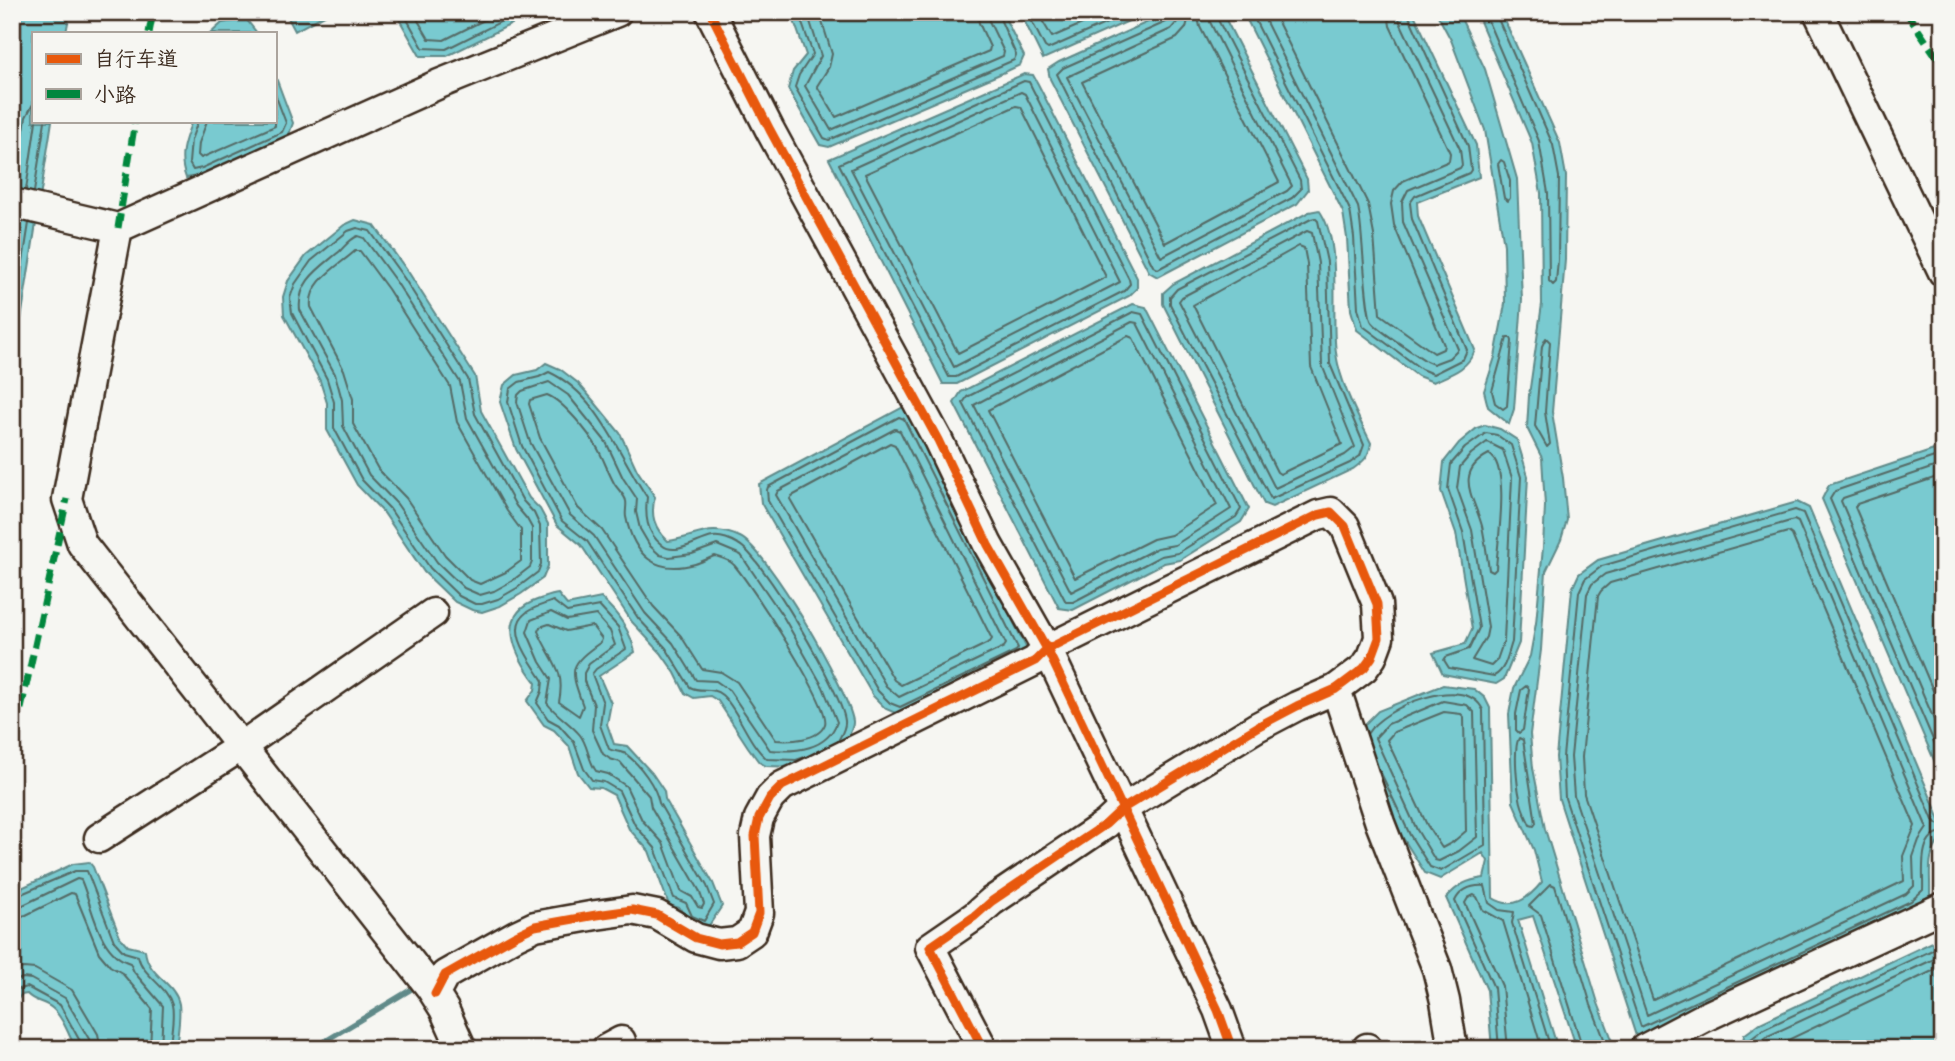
<svg xmlns="http://www.w3.org/2000/svg" width="1955" height="1061" font-family="Caveat,'LXGW WenKai TC',sans-serif">
<style>
.water{fill:#79cad0;stroke:#608a89;stroke-width:2}
.lines{fill:none;stroke-linecap:round;stroke-linejoin:round}
.shore{stroke:#546a65;stroke-width:2}
.stream{stroke:#608a89;stroke-width:5}
.minor-casing{stroke:#3b2a1e;stroke-width:33}
.minor{stroke:#f6f6f2;stroke-width:28}
.quiet{stroke:#00873e;stroke-width:7;stroke-dasharray:14 7;stroke-linecap:butt}
.cycleway-casing{stroke:#f6f6f2;stroke-width:13}
.cycleway{stroke:#e8590c;stroke-width:9}
</style>
<rect width="100%" height="100%" fill="#f6f6f2"/>
<filter id="ink" filterUnits="userSpaceOnUse"><feTurbulence type="fractalNoise" baseFrequency=".0143" numOctaves="2"/><feDisplacementMap in="SourceGraphic" scale="14" xChannelSelector="R" yChannelSelector="G"/><feConvolveMatrix kernelMatrix="1 2 1 2 8 2 1 2 1" color-interpolation-filters="sRGB"/></filter>
<g filter="url(#ink)">
<!-- water -->
<path class="water" d="M12,12H70L66,33H33V121H52L12,377Z
M285,12H330L295,31Z
M395,12H536L447,56H420Z
M791,12H1002L1024,56L1020,65L1007,71L829,147L820,145L788,89L793,71L806,55Z
M1020,12H1149L1043,59Z
M1170,12H1222L1307,179L1308,190L1297,204L1158,277L1149,272L1050,79L1048,69L1059,62Z
M1243,12H1413L1476,145L1479,177L1417,202L1418,216L1475,350C1467,370 1451,374 1433,382L1418,376L1357,330L1351,310L1347,238L1343,212Z
M1436,12H1458L1485,69L1517,179L1522,300L1514,409L1509,424L1488,407L1484,391L1495,357L1505,304L1504,245L1485,130L1451,40Z
M1476,12H1501L1560,143L1566,176L1565,260L1552,412L1563,478L1567,520L1561,540L1546,571L1541,650L1530,734L1533,768L1545,829L1598,1003L1615,1047L1612,1049H1577L1533,916L1518,920L1558,1049H1492L1487,990L1446,898C1458,885 1466,880 1484,878L1488,861L1483,853L1440,879L1425,873L1403,838L1361,749L1362,727L1378,711L1443,685L1474,689L1485,698L1490,708L1493,898C1513,911 1529,898 1542,882L1534,850L1513,802L1509,714L1514,688L1530,656L1536,623L1543,547L1545,506L1542,458L1527,428L1529,395L1542,304L1541,193L1532,143Z
M246,19L257,33H211L222,23Z
M1024,74L1033,75L1038,84L1137,278V288L1129,296L957,384H943L829,159Z
M275,75L293,123L288,137L203,175L186,178C178,157 184,141 192,121H275Z
M1319,210C1345,245 1328,322 1338,364C1344,390 1359,419 1371,443C1369,457 1364,461 1353,469L1272,507L1264,504L1163,304V293L1173,284L1309,212Z
M355,220L374,225L409,273L475,376L481,411L529,498L540,509L548,524V566L543,578L521,594L500,606L482,612L472,610L455,602L424,572L384,513L357,485L327,430V403L320,381L284,315L283,297L288,281L306,256L344,225Z
M1133,304L1146,307L1249,509L1241,522L1180,560L1164,563L1073,610L1059,608L954,403L961,392Z
M546,363L560,369L578,383L592,399L620,433L637,470L655,497C650,515 654,528 668,541C698,537 709,523 740,537C767,549 848,689 853,721C854,729 847,738 844,745L797,767L766,766L759,762L748,747L718,701L710,696L694,698L685,693L675,673L661,653L632,622L581,545L557,525L516,449L500,402L504,385L516,375L537,370Z
M905,406L1029,653L900,715L886,709L873,696L761,503L759,484Z
M1485,425L1500,429L1517,440L1528,476L1519,643L1504,679L1496,684L1443,674L1433,653L1465,644L1472,629L1456,533L1441,491L1444,462L1459,443L1477,428Z
M1943,447V781L1822,499L1829,485Z
M1797,502L1809,508L1941,822L1943,836C1925,857 1931,870 1930,895L1914,907L1637,1039L1559,799L1556,757L1572,589L1579,574L1598,560Z
M558,594L567,605L601,598C618,613 630,630 635,652L599,676L611,703L607,724L614,744L627,746L652,773L664,791L665,799L713,883L722,906L706,930L686,921L680,908L669,905L649,851L629,829L614,795L601,788L589,787L578,773L569,746L554,730L544,725L527,701L535,690L536,683C516,657 494,615 537,600C544,598 550,595 558,594Z
M89,862L93,867L120,937L128,946L145,950C147,976 175,982 179,1004C181,1018 177,1035 176,1049H76C69,1036 63,1017 52,1008C44,1001 34,1002 27,994L21,995L12,1007V898L15,891L73,864Z
M1943,937V1049H1742L1744,1035L1760,1023Z"/>
<g class="lines">
<!-- shore -->
<path class="shore" d="M403,12L423,48L446,49L520,12
M413,12L429,39L444,40L500,12
M798,12L813,54L799,75L795,87L824,138L829,140L1014,60L1016,55L997,12
M807,12L821,56L805,86L831,130L1003,56L1004,52L989,21L988,12
M819,12L832,54L829,67L817,86L836,117L989,51L990,47L979,23L977,12
M1027,12L1045,47L1048,49L1132,12
M1037,12L1052,37L1110,12
M1170,12V18L1166,22L1063,68L1057,74L1153,266L1158,269L1292,198L1301,189L1300,180L1217,18L1216,12
M1179,12L1178,21L1171,29L1067,77L1161,257L1287,191L1292,186L1210,22L1208,12
M1190,12L1186,28L1177,38L1082,82L1165,243L1279,182L1200,27L1197,12
M1251,12L1350,210L1354,237L1358,308L1363,326L1421,369L1433,374L1463,359L1467,350L1412,219L1410,203L1415,196L1469,173L1471,170L1468,146L1407,12
M1261,12L1358,207C1363,227 1365,313 1372,322C1381,333 1413,352 1426,361L1433,364L1449,358L1458,349L1403,222L1402,202L1408,190L1460,168L1462,165L1460,149L1400,22L1398,12
M1273,12L1368,204L1374,235L1380,314L1434,353L1443,349L1444,345L1394,225L1391,204L1394,191L1403,181L1449,161L1450,153L1390,26L1388,12
M1484,12L1539,141L1548,193L1549,281L1553,285L1556,282L1558,260L1559,177L1553,145L1495,12
M1024,81L1029,82L1032,88L1129,279L1130,284L1124,291L956,377H949L839,164Z
M1021,92L1025,94L1120,282L954,367L851,169Z
M1016,106L1021,107L1106,277L958,353L865,174Z
M198,121L191,140L189,163L193,170L202,168L282,132L286,123L275,94
M207,121L199,143L198,155L201,158L275,126V119
M1501,160L1504,162L1510,181V198L1508,201L1504,198L1498,164Z
M15,188L26,117L33,104
M26,190L36,121
M34,192L45,121
M1311,219L1315,218L1318,221L1327,262L1330,364L1364,445L1360,456L1350,463L1271,499L1170,304V297L1177,289Z
M357,228L370,231L404,278L468,379L475,414L523,501L534,513L540,526L541,564L538,572L517,588L498,599L482,604H475L459,596L430,568L390,509L362,480L334,428V402L327,379L292,313L290,298L295,284L311,261L348,231Z
M1307,231L1312,233L1318,263L1322,365L1355,447L1345,455L1275,488L1179,301L1182,297Z
M358,236L364,238L397,283L460,382L467,418L516,506L527,519L532,528V562L530,567L512,581L494,591L480,595L464,588L437,562L397,504L369,475L343,426L342,400L335,374L300,310C297,281 320,268 340,251C346,245 350,239 358,236Z
M1299,246L1304,248L1307,264L1311,367L1342,444L1280,474L1277,472L1193,305Z
M355,251H360L388,289L450,386L457,422L507,511L521,530V561L506,572L480,584L470,580L445,555L406,498L378,469L353,424V399L344,370L311,307C308,281 339,266 355,251Z
M1133,312L1142,314L1241,509L1236,517L1178,553L1161,556L1073,602H1066L963,403L967,397Z
M1132,322L1137,323L1231,509L1175,545L1157,548L1071,592L974,405Z
M12,332L29,223
M1128,336L1133,338L1217,505L1171,535L1153,539L1075,578L988,410Z
M1507,338H1511L1512,341L1507,406L1503,409L1495,403L1492,391Z
M1546,338L1550,342L1545,412L1550,444L1547,447L1535,426L1542,346Z
M549,382L568,395L606,442L623,478L637,499L636,512L640,529L650,546L660,555L669,557L692,554L717,545L741,555L784,618L823,687L837,722C827,750 796,752 770,750L729,690L716,681L696,680L673,643L645,613L594,536L570,515L530,442L517,402L518,395L522,391Z
M547,395C563,401 589,433 598,449C604,460 608,472 614,483C617,489 625,495 626,501C627,506 625,512 626,517C634,556 656,575 695,564C702,562 708,558 715,556C722,558 730,560 734,565C750,583 831,706 825,724C819,741 789,741 776,740L737,682L721,672L702,669L681,636L653,606L602,530L578,508L540,438L529,404L530,400Z
M899,417L904,419L1018,648L1016,651L900,707L890,703L878,691L768,501L767,490L768,487Z
M895,429L900,431L1006,644L1004,647L899,697L886,686L776,495L778,491Z
M1486,433L1497,435L1511,445L1521,477L1512,642C1508,653 1506,670 1494,676L1449,668L1444,660L1446,657L1469,649L1479,628L1463,532L1448,489L1451,464L1465,448Z
M1487,442L1503,450L1512,478L1504,640L1497,660L1491,666L1472,660L1486,637L1488,627L1472,530L1457,488L1460,467L1471,454Z
M890,443L895,445L992,639L990,642L901,685L894,680L790,499L792,496Z
M1489,454C1511,466 1497,545 1496,569L1493,572L1489,570C1487,555 1485,540 1482,526C1474,497 1453,473 1489,454Z
M1943,454L1835,491L1830,499L1943,763
M1943,464L1843,498L1841,501L1943,741
M1943,475L1857,504L1855,507L1943,714
M1794,520L1798,522L1927,828L1919,840L1913,857L1914,886L1906,894L1647,1015L1574,796L1571,757L1587,594L1592,584L1605,574Z
M1788,532L1792,535L1915,826L1903,856L1904,881L1653,1000L1584,794L1582,757L1598,596L1601,591L1610,583Z
M553,601L567,612L599,606L618,627L626,649L596,669L592,674L603,703L600,725L609,749C614,752 621,751 626,754C640,765 656,786 659,803L707,886L714,904L704,921L692,916L686,903L674,898L655,848L635,825L619,791L604,782L592,780L584,769L574,742L559,725L548,719L537,703L542,691L543,681C533,664 503,629 527,612C534,607 546,604 553,601Z
M551,612L567,620L596,615L610,631L615,645L589,664L584,673V681L594,705L592,730L603,754L610,759L620,762L649,796L651,807L699,890L704,904L702,908L698,907L692,897L681,891L663,843L642,820L626,786L608,774L596,771C588,760 588,745 580,735C570,723 556,715 547,703L551,679L540,662L527,632L531,620Z
M549,624L566,631L592,626L602,639L601,642C567,666 570,669 583,706L579,716L559,702C566,667 550,661 538,631L540,627Z
M1526,686L1529,689L1523,730L1519,733L1516,730V714L1521,690Z
M1443,701L1467,705L1474,712L1477,837L1459,851L1439,861L1435,860L1417,830L1375,738L1388,724Z
M1444,712L1461,714L1464,717L1466,831L1453,842L1442,848L1427,825L1387,740L1394,732Z
M1367,734C1383,707 1466,672 1483,710L1485,845L1441,871L1430,867L1410,835L1380,771
M1519,738L1523,740L1536,823L1534,826L1530,825C1526,816 1521,807 1520,798C1517,785 1513,748 1519,738Z
M805,757L796,760L767,759C747,742 738,709 722,695C711,686 701,693 690,687L666,648L638,618L587,541L562,521L522,446L508,402L510,389L519,382L539,377L549,372C599,395 618,454 647,497C645,515 646,533 662,545C676,557 698,539 713,537C721,536 731,540 738,544C761,554 843,694 845,721C846,728 841,735 838,741
M1943,825L1937,824L1933,820L1803,513L1795,510L1602,566L1585,579L1579,592L1563,757L1565,798L1641,1027L1911,901L1923,890C1924,873 1917,835 1943,832
M12,898L75,871H87L114,941L124,952L138,956C142,976 167,985 172,1005C175,1017 170,1036 170,1049
M12,907L21,906L77,879L81,880C93,907 98,954 130,963L134,972L163,1006L161,1049
M12,918L26,915L71,893L75,894L99,953L110,966L122,973L152,1009L150,1049
M12,970L24,968L35,969L72,990L98,1034L101,1049
M12,982L23,978L31,979L65,998L89,1039L91,1049
M12,995L18,989L27,987L60,1005L81,1043L82,1049
M1499,1049L1494,988L1455,901C1461,889 1472,885 1485,886L1489,903L1499,910L1514,912L1512,923L1551,1049
M1508,1049L1502,986L1465,903L1468,898L1474,895L1477,897L1483,910L1503,921L1542,1049
M1583,1049L1541,915L1529,906L1551,884L1555,886L1591,1005L1608,1049
M1749,1049L1751,1039L1764,1029L1943,945
M1758,1049L1759,1043L1768,1036L1943,955
M1769,1049L1943,966"/>
<!-- stream -->
<path class="stream" d="M312,1049L415,987"/>
<defs>
<path id="minor" d="M710,12L770,130L938,440L988,545L1047,649L1218,1010L1232,1049
M1818,12L1943,272
M12,203L118,228L439,84L617,12
M118,228L67,499L82,544L430,987L444,1009L462,1049
M1336,689L1380,823L1437,969L1445,1001L1453,1049
M99,838L242,746L433,613
M435,994L445,975L516,935L535,926L596,915L632,910L657,915L696,938L719,944L737,942L752,932L759,913L755,836L759,818L770,798L782,786L1035,661L1047,649L1318,515L1331,512L1345,526L1377,604L1379,638L1372,657L1364,668L1336,689L1297,706L1257,727L1122,809L1106,824L992,901L975,916L930,947L979,1041
M1367,1048L1368,1049
M606,1049L621,1041
M1644,1049L1705,1017L1943,907"/>
</defs>
<!-- minor casing -->
<use href="#minor" class="minor-casing"/>
<!-- minor -->
<use href="#minor" class="minor"/>
<!-- quiet -->
<path class="quiet" d="M1906,12L1943,66
M149,33L153,12
M118,228L135,121
M12,750L67,499"/>
<defs>
<path id="cycleway" d="M710,12L770,130L938,440L988,545L1047,649L1218,1010L1232,1049
M435,994L445,975L516,935L535,926L596,915L632,910L657,915L696,938L719,944L737,942L752,932L759,913L755,836L759,818L770,798L782,786L1035,661L1047,649L1318,515L1331,512L1345,526L1377,604L1379,638L1372,657L1364,668L1336,689L1297,706L1257,727L1122,809L1106,824L992,901L975,916L930,947L979,1041"/>
</defs>
<!-- cycleway casing -->
<use href="#cycleway" class="cycleway-casing"/>
<!-- cycleway -->
<use href="#cycleway" class="cycleway"/>
</g>
</g>
<!-- margin -->
<rect width="1955" height="1061" fill="none" stroke="#f6f6f2" stroke-width="42"/>
<rect x="21" y="21" width="1913" height="1019" fill="none" stroke="#3b2a1e" stroke-width="2.5" filter="url(#ink)"/>
<!-- legend -->
<rect x="32" y="32" width="245" height="91" fill="#f6f6f2" stroke="#aba49d" stroke-width="2"/>
<rect x="46" y="54" width="35" height="10" fill="#e8590c" stroke="#aba49d" stroke-width="2"/>
<text x="94" y="66" font-size="21" fill="#3b2a1e">自行车道</text>
<rect x="46" y="89" width="35" height="10" fill="#00873e" stroke="#aba49d" stroke-width="2"/>
<text x="94" y="102" font-size="21" fill="#3b2a1e">小路</text>
</svg>
